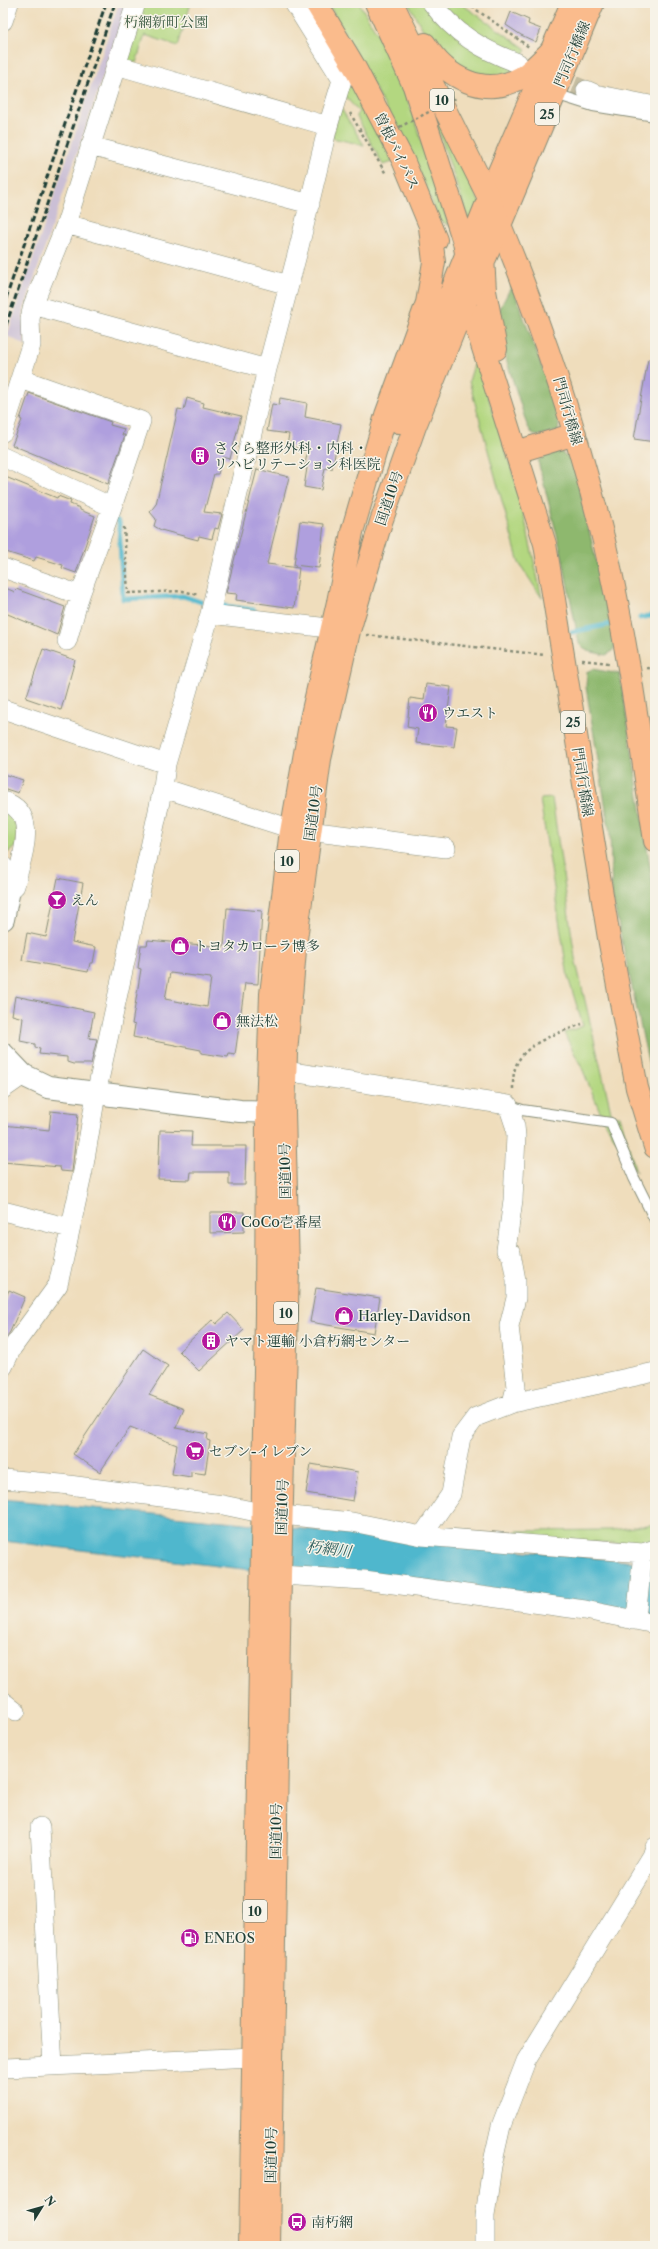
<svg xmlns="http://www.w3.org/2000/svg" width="658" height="2249" font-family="'Libre Caslon Text','Noto Serif JP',serif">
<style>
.industrial{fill:#cbbfd5}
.green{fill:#b3d780;stroke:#698a5a}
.forest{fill:#8eb86e;stroke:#567a51}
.water{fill:#4fb7cd;stroke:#377a80}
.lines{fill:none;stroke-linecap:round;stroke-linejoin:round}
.stream{stroke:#4fb7cd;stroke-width:5}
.building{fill:#af9fde;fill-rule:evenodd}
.minor-tunnel{stroke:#c5bda1;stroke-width:19;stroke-dasharray:19 10;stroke-linecap:butt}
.service-casing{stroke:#878d78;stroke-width:12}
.minor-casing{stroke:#878d78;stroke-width:20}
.tertiary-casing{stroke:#878d78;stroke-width:24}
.primary-casing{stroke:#878d78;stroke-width:24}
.trunk-casing{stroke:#878d78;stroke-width:24}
.path{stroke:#878d78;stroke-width:2.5;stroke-dasharray:3 3;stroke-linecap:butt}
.service{stroke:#fff;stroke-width:10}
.minor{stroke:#fff;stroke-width:19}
.tertiary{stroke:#fff;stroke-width:22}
.primary{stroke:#fabb8c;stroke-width:22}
.trunk{stroke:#fabb8c;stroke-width:22}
.rail{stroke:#1f3d34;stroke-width:3;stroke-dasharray:6 3;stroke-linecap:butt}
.path-bridge{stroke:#878d78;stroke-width:2.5;stroke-dasharray:3 3;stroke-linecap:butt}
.labels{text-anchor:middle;stroke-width:3;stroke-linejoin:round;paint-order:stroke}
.shield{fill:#f7f3e8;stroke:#60746a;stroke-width:1}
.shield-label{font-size:13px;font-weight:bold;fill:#1f3d34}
.park-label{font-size:14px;fill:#3d5c43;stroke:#f7f3e8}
.street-label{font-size:14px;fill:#1f3d34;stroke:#f7f3e8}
.poi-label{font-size:14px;fill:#1f3d34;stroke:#f7f3e8;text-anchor:start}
.water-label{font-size:15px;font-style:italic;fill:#2b5c5a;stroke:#f7f3e8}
</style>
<rect width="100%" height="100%" fill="#f7f3e8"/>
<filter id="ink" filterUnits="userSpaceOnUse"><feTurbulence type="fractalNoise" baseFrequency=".025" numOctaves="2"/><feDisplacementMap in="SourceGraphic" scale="8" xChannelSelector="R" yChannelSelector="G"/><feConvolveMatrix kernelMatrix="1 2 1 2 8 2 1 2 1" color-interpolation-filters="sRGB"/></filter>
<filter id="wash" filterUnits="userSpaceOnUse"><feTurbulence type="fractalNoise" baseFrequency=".012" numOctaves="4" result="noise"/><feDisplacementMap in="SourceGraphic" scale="16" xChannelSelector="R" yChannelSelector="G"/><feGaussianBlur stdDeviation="0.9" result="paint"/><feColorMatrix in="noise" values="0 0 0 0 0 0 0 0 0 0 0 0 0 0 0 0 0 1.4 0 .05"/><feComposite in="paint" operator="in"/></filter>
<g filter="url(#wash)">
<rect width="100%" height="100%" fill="#efddbc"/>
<!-- industrial -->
<path class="industrial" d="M119,3H128L23,312L25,345L7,336Z"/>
<!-- green -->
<path class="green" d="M139,3H191L178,46L145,35L136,63L126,60Z
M328,3H359L386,48L402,82L449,226L439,219L415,161Z
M408,3H424L517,68L500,78L469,76L430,42Z
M438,3H460L526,49L521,59L499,52Z
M350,79L393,162L383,165L356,115L359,112L343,94Z
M428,99L480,203L469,221Z
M340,107L364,145L332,138Z
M476,358L519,493L542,598L519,563L469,381Z
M552,798L575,958L612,1116H620L636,1172L603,1119L582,1068L564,1033L583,1026L568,977L540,799Z
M3,811C18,822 18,828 16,846L9,852L3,853Z
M655,1524V1540L637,1544L510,1538L516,1531L612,1530Z"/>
<!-- forest -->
<path class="forest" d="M512,285L560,417L558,431L537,436L531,432L527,425L501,343L496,316Z
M559,451L573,460L615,644L613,651L606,655L587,651L579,643L561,551L538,461L546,455Z
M592,669L620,674L655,899V1093L612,895L610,833L586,687L587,672Z"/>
<!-- water -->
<path class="water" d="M3,1499L655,1564V1617L3,1541Z"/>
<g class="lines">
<!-- stream -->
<path class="stream" d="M116,520L119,522L123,599L183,596L201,602
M218,603L225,606L254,610
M640,618L655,615
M572,632L611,624"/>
</g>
<g id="blocks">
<!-- building -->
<path class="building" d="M511,12L529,20L528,24L541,29L536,42L521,35L506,25Z
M648,359L655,360V442L634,439Z
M29,393L111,422L110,425L124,429L122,435H125L108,484L12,445L22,420L20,419Z
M187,398L204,403L203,407L241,416L230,459L223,457L218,474H214L204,512L222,514L218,529L215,528L212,539L199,536L198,540L161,530L154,526L156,519L150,512L156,504L178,409L184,410Z
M280,398L307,403L305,417L341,424L332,469L325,468L321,490L304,487L307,468H304L308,450L287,446L289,434L267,431L272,404L279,405Z
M257,469L289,477L267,564L299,568L294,608L236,600L237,594L226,593Z
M3,476L57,498L58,496L71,501L70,504L80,508V510L95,516L76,573L62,568L63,565L36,557L34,561L3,551Z
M300,521L324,524L319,568L294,565Z
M3,587L15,592L16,589L65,607L57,635L3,612Z
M43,649L75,660L61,710L26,698Z
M426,684L451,687L446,726L457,727L454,747L416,743L418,729L407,727L410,698L424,700Z
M3,774L23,780L18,793L3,788Z
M58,878L83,883L72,942L96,947L93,963H90L88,972L22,960L27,933L46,937Z
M227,908L262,911L258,984L245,983L235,1055L229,1054L228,1057L201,1053V1050L133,1037L135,1025L132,1024L141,969L138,968L141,945H147L148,940L224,947ZM170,973L211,978L207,1007L165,999Z
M15,996L94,1012L89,1038L97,1039L91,1064H73L67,1062V1057L39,1054L40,1049L35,1048V1044L20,1041L23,1018L12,1015Z
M51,1111L78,1114L72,1172L61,1171L60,1167L3,1162V1125L49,1130Z
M160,1130L192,1131L191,1146H246L245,1185H229V1172H191L190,1180L158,1179Z
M210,1212H244V1232L210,1233Z
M316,1288L380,1298L374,1333L310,1322Z
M9,1290L25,1297L10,1332L3,1342V1304Z
M228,1313L244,1330L199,1371L179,1351L212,1320L216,1324Z
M143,1349L168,1366L149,1395L184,1409L176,1428L208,1434L207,1440L210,1441L205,1474L191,1472V1477L172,1474L177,1445L130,1427L100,1472L73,1454Z
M311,1464L358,1472L353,1501L306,1493Z"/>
</g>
</g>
<g filter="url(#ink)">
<use href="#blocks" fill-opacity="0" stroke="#878d78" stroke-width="1"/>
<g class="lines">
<!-- minor-tunnel -->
<path class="minor-tunnel" d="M547,75L586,90"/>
<defs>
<path id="service" d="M555,94L593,106L655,116
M508,1105L522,1110L611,1123L634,1178L655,1220"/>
<path id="minor" d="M432,3C454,33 482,50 518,63
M3,21L9,3
M116,65L328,126
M586,90L595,94L655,106
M90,146L310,204
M66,224L289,285
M33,305L267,369
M3,432L31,345L30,319L33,305L66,224L136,3
M3,457L112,507L141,421L21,379
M3,568L80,595L112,507
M210,614L345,630
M67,641L80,595
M3,709L166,764
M163,788L292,829L446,848
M3,801C41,813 21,857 15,886L9,890L3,866
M285,1071L508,1105L515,1126L516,1136L513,1200L506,1250L511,1253L516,1280V1298L509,1326L516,1387L512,1403L476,1417L461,1437L451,1494L422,1536
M3,1089L23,1075
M3,1211L70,1228
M3,1367L12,1348L58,1285L83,1171L96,1094L163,788L166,764L210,614L267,369L299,247L328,126L342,80L294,3
M512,1403L655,1372
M3,1479L61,1484L223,1505L261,1513L352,1522L422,1536L643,1553L655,1549
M280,1575L364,1580L585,1610L655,1624
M633,1620L637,1609L643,1553
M3,1701L16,1711
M40,1827L53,2066
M5,2068L254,2057
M485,2246V2216L492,2166L501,2126L526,2061L652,1856L655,1847"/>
<path id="tertiary" d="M3,919L9,890
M3,1054L23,1075L48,1087L240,1111L284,1112"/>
<path id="primary" d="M593,3L500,225C543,328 577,432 604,541C627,639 640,740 655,841
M487,213L489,198L498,174L572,3
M483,257L485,291L496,349
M464,305L478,332L545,544L609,938L637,1088L655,1147
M516,452L575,434"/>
<path id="trunk" d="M316,3L354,66L403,160L436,240
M376,3L414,86L464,242L467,258
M425,44C446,78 485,99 522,77C533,70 541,61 550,52
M399,422L489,198
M250,2246L266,1313L267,1112L271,994L290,838L311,719L338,602L352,532L386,415L427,303L434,262L430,227
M269,2246L280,1575L288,1269L284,1112L286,1053L296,939L320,759L349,631L381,522L415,426L464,305L500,225L489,198L392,3"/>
</defs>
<!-- service casing -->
<use href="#service" class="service-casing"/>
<!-- minor casing -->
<use href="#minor" class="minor-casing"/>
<!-- tertiary casing -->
<use href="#tertiary" class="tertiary-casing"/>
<!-- primary casing -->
<use href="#primary" class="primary-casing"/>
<!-- trunk casing -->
<use href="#trunk" class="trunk-casing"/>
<!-- path -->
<path class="path" d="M467,3L529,47
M350,113L386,174
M124,527L128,593L183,591L198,595
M367,635L545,655
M582,660L609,663
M647,668L655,669
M513,1089C513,1084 513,1078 514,1073C518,1044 559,1033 582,1024"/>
<!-- service -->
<use href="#service" class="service"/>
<!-- minor -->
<use href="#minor" class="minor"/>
<!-- tertiary -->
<use href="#tertiary" class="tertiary"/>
<!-- primary -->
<use href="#primary" class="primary"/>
<!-- trunk -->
<use href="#trunk" class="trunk"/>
<!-- rail -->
<path class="rail" d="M3,307L106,3
M3,334L115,3"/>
<!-- path-bridge -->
<path class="path-bridge" d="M378,138L458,97"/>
</g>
</g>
<!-- icons -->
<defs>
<symbol id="building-disc" viewBox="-11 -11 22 22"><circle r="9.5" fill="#b5179e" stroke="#f7f3e8"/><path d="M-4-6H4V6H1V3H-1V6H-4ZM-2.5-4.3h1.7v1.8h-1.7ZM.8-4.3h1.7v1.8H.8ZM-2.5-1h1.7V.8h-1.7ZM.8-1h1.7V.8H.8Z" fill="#fff"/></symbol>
<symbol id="restaurant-disc" viewBox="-11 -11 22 22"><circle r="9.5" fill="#b5179e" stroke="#f7f3e8"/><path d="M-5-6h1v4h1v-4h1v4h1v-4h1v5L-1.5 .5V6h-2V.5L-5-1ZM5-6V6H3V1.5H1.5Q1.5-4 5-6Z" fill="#fff"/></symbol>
<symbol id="bar-disc" viewBox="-11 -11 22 22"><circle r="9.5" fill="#b5179e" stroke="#f7f3e8"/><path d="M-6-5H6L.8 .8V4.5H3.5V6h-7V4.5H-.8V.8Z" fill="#fff"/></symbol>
<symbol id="shop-disc" viewBox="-11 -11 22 22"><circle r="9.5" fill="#b5179e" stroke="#f7f3e8"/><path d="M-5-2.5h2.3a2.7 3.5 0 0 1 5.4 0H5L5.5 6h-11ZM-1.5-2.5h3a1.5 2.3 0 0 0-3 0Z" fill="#fff"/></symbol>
<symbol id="supermarket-disc" viewBox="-11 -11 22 22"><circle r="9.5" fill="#b5179e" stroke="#f7f3e8"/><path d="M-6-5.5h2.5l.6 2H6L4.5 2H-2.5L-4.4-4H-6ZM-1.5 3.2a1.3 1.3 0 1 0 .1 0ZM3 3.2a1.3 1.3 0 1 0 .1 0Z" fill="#fff"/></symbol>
<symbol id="fuel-disc" viewBox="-11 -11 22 22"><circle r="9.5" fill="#b5179e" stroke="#f7f3e8"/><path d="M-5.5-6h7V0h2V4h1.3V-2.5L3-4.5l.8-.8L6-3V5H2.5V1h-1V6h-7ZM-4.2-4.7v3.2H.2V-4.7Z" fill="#fff"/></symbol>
<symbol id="bus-disc" viewBox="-11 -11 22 22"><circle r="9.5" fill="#b5179e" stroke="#f7f3e8"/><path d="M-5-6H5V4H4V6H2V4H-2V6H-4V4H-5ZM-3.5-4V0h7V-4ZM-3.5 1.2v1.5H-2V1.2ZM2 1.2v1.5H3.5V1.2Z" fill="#fff"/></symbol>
</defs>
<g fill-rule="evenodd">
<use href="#building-disc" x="189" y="445" width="22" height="22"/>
<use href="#restaurant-disc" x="417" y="702" width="22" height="22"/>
<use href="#bar-disc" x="46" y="889" width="22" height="22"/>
<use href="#shop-disc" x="169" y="935" width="22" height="22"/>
<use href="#shop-disc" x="211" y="1010" width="22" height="22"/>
<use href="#restaurant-disc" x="216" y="1211" width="22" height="22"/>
<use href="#shop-disc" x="333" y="1305" width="22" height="22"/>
<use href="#building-disc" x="200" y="1330" width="22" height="22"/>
<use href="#supermarket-disc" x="184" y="1440" width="22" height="22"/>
<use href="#fuel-disc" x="179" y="1927" width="22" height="22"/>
<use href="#bus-disc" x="286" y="2211" width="22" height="22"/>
</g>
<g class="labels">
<!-- shield labels -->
<g class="shield">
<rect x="430" y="89" width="24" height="22" rx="3"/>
<rect x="535" y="103" width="24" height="22" rx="3"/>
<rect x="561" y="711" width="24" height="22" rx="3"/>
<rect x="275" y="850" width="24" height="22" rx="3"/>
<rect x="274" y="1302" width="24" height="22" rx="3"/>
<rect x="243" y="1900" width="24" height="22" rx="3"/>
</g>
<g class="shield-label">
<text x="442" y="105">10</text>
<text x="547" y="119">25</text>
<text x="573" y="727">25</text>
<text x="287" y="866">10</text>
<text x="286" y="1318">10</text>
<text x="255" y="1916">10</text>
</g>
<!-- park labels -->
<g class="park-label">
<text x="166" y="27">朽網新町公園</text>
</g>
<!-- street labels -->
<g class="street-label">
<text transform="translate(572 54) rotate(-67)" y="5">門司行橋線</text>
<text transform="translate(397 151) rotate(64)" y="5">曽根バイパス</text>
<text transform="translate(568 411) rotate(74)" y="5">門司行橋線</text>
<text transform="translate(389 498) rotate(-71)" y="5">国道10号</text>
<text transform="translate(583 782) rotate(81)" y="5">門司行橋線</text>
<text transform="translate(313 813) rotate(-82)" y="5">国道10号</text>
<text transform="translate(285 1171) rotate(-91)" y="5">国道10号</text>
<text transform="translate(282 1507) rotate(-88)" y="5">国道10号</text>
<text transform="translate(276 1831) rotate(-89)" y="5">国道10号</text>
<text transform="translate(271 2155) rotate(-89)" y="5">国道10号</text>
</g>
<!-- poi labels -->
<g class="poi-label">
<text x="214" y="453">さくら整形外科・内科・<tspan x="214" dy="16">リハビリテーション科医院</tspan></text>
<text x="442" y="718">ウエスト</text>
<text x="71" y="905">えん</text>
<text x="194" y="951">トヨタカローラ博多</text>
<text x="236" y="1026">無法松</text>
<text x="241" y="1227">CoCo壱番屋</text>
<text x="358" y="1321">Harley-Davidson</text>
<text x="225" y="1346">ヤマト運輸 小倉朽網センター</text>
<text x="209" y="1456">セブン-イレブン</text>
<text x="204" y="1943">ENEOS</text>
<text x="311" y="2227">南朽網</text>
</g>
<!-- water labels -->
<g class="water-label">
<text transform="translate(329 1549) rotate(7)" y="5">朽網川</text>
</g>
</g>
<!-- margin -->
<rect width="658" height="2249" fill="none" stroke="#f7f3e8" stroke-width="16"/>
<!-- north arrow -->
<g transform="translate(42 2207) rotate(53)" stroke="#f7f3e8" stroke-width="3" paint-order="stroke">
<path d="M0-3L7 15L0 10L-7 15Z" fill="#1f3d34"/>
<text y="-6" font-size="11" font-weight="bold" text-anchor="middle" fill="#1f3d34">N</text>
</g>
</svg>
